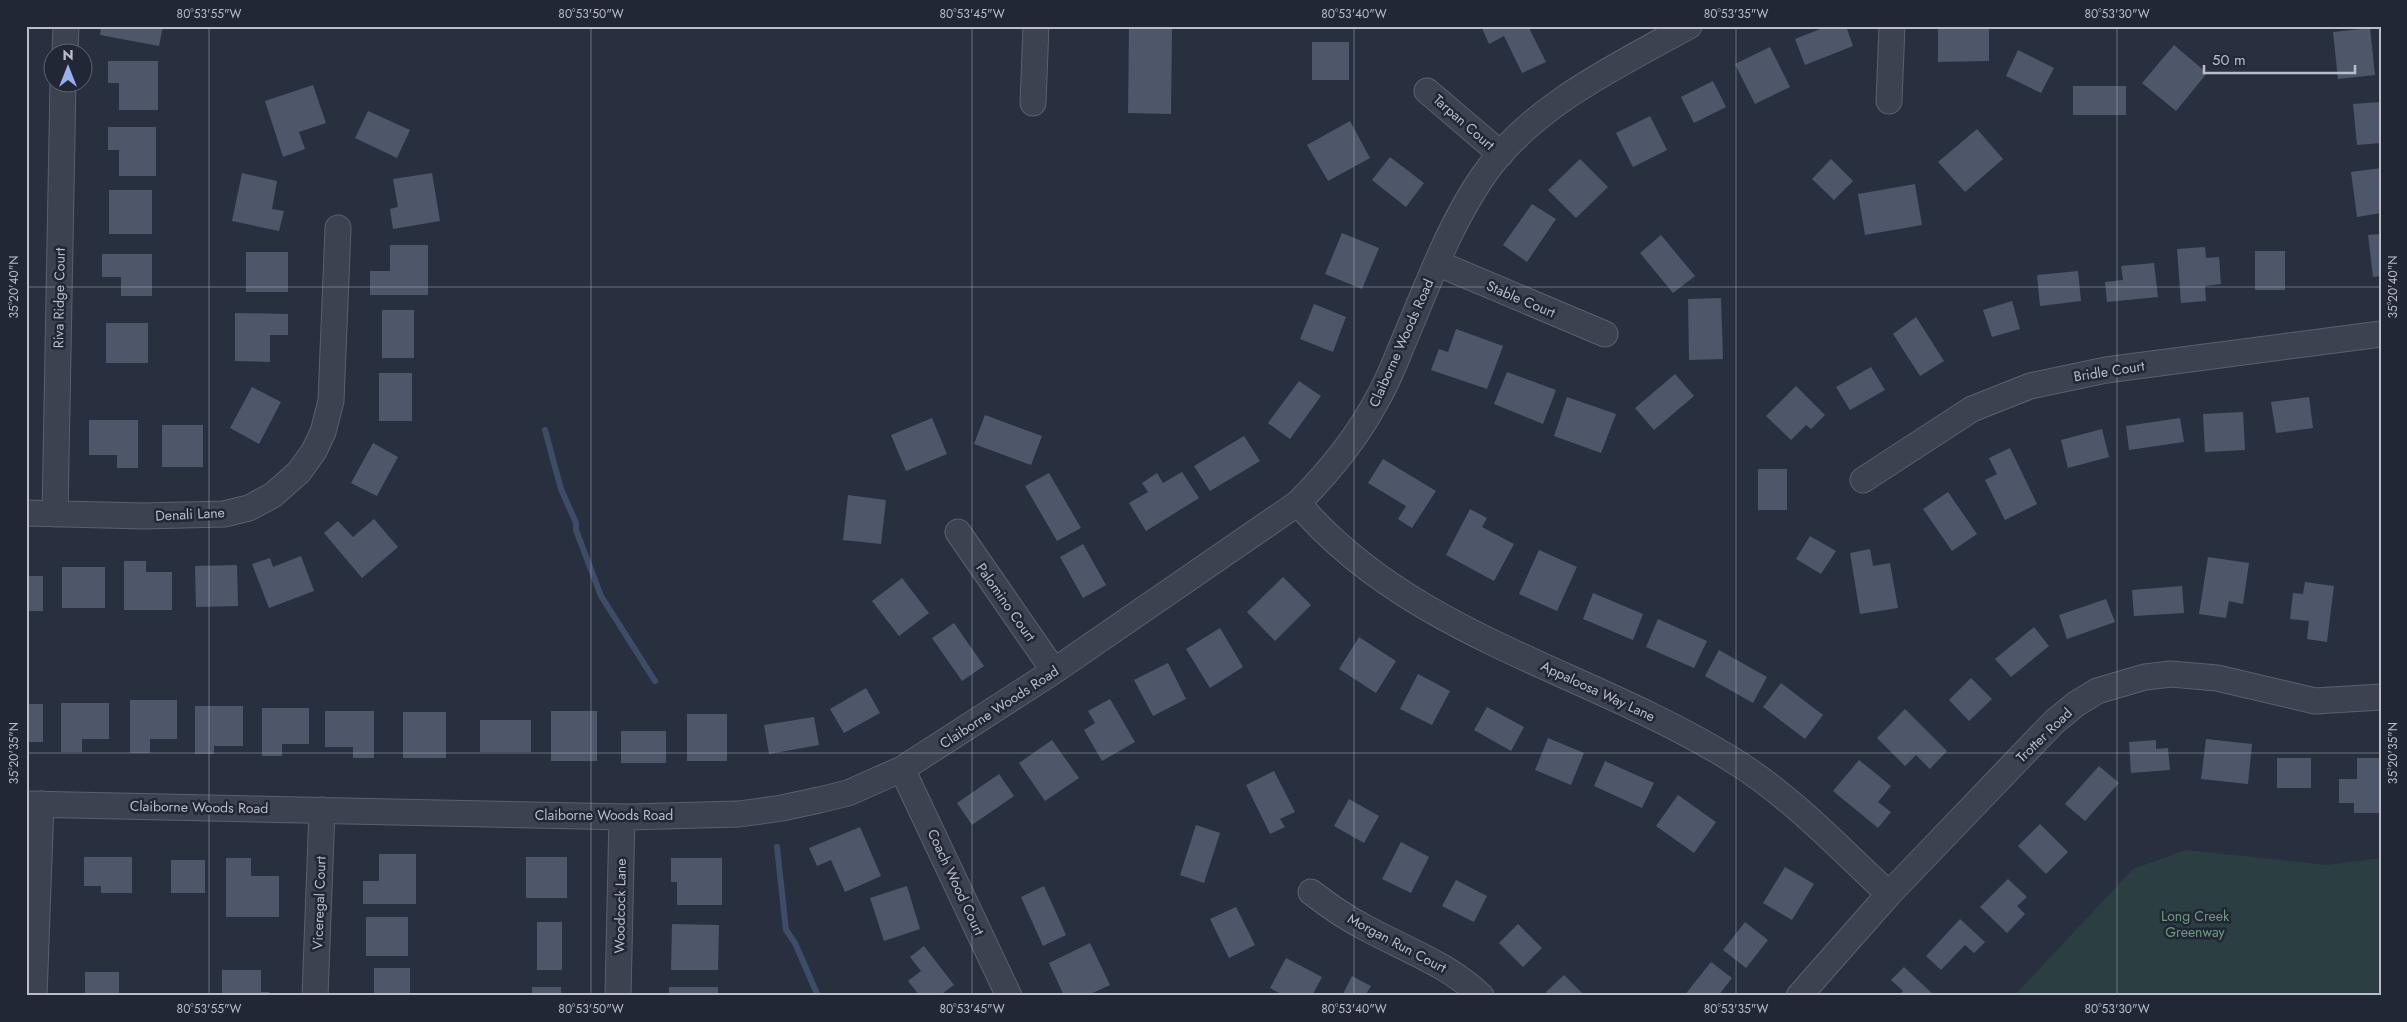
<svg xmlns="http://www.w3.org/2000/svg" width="2407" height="1022" font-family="Jost,sans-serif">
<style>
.green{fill:#2b3e42}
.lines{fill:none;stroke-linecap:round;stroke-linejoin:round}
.stream{stroke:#3f4c68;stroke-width:6}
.building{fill:#4e5669}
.minor-casing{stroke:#5a606d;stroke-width:27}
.minor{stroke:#3c4250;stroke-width:25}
.ticks{fill:none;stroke:#b9beca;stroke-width:1;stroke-opacity:0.45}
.labels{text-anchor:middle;stroke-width:5;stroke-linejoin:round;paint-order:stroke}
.street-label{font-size:14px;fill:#b9beca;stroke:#212735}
.park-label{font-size:14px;fill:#72997f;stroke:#212735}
.neatline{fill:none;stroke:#b9beca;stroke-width:2}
.ticks-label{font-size:12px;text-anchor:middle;fill:#b9beca}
</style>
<rect width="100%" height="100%" fill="#283040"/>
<!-- green -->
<path class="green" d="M2186,850L2327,865L2381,858V996H2014L2133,869Z"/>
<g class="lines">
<!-- stream -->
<path class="stream" d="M545,430L561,489L576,523V530L601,596L655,681
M777,847L786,930L795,943L818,996"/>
</g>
<!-- building -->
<path class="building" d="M101,26H163L159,46L100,35Z
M1129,26H1172L1171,114L1128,113Z
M1481,26H1528L1546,62L1522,73L1504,36L1489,44Z
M1828,26H1846L1853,46L1805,65L1795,39Z
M1938,26H1989V61L1938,62Z
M2370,28L2375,75L2338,79L2333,32Z
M1312,42H1349V80H1312Z
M2174,45L2207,73L2176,111L2142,83Z
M1770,47L1790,87L1755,104L1735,64Z
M2018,50L2054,68L2041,93L2006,76Z
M108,61H158V110H119V83H108Z
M1713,81L1726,107L1694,123L1681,97Z
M313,85L326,123L299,132L305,149L283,157L265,101Z
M2073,86H2126V115H2073Z
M2381,102V143L2357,145L2353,104Z
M368,111L410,130L397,158L355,138Z
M1650,116L1667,150L1633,167L1616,133Z
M1350,121L1370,158L1328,181L1307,145Z
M108,127H156V176H119V150H108Z
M1977,129L2003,159L1965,192L1938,162Z
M1390,157L1424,183L1406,207L1372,180Z
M1580,159L1608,187L1576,218L1548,190Z
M1831,159L1853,181L1834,200L1812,179Z
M2381,168V213L2357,217L2351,172Z
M242,173L277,181L272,209L284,211L279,231L232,221Z
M432,173L440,221L393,229L390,209L398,207L393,179Z
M1915,184L1922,225L1865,235L1858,194Z
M109,190H152V234H109Z
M1532,204L1556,219L1527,262L1503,245Z
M1342,233L1379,248L1362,289L1325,274Z
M2381,234V276L2373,277L2368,235Z
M1661,235L1695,276L1673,293L1640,253Z
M390,245H428V295H370V271H390Z
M2205,247L2206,258L2219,257L2221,284L2205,286L2206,301L2181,303L2177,249Z
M2255,251H2285V290H2255Z
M246,252H288V292H246Z
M102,254H152V296H121V277H102Z
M2154,263L2158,297L2107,302L2105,282L2123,280L2121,266Z
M2078,271L2081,301L2040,306L2037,275Z
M1721,298L1723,359L1689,360L1688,299Z
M2012,301L2020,329L1992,337L1983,310Z
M1314,304L1346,317L1333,352L1300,339Z
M382,310H414V358H382Z
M235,313L288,314V335H270V362L235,361Z
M1916,317L1944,361L1920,376L1893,334Z
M106,323H148V363H106Z
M1456,329L1503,346L1487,389L1431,370L1439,349L1448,352Z
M1871,367L1885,390L1850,410L1836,387Z
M1507,372L1556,390L1543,424L1494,404Z
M379,373H412V421H379Z
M1675,374L1694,396L1654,430L1635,408Z
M1299,381L1321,396L1290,439L1268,423Z
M1796,386L1825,415L1811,429L1806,425L1791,440L1766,416Z
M252,387L281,402L259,444L230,428Z
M1567,397L1616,414L1601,453L1554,436Z
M2309,397L2313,428L2276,433L2271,402Z
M2243,412L2245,450L2205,452L2203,414Z
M985,415L1042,436L1031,465L974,444Z
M932,418L947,454L906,471L891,435Z
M2180,418L2184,442L2129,450L2126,426Z
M89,420H138V468H117V455H89Z
M162,425H203V467H162Z
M2102,429L2109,457L2068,468L2061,440Z
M1244,436L1260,461L1210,491L1194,466Z
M373,443L398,457L377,496L351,483Z
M2010,448L2037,504L2005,520L1985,480L1997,474L1989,458Z
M1383,459L1436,491L1412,528L1398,519L1406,506L1368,483Z
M1758,469H1787V510H1758Z
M1182,472L1199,498L1146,531L1129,503L1148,492L1142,483L1157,473L1163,483Z
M1049,473L1081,528L1057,541L1025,486Z
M1948,492L1977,534L1952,551L1923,509Z
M848,495L886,500L881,544L843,540Z
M1470,509L1487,518L1482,527L1514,544L1494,581L1446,555Z
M374,519L398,547L362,578L324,533L338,521L353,537Z
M1810,536L1836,551L1821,574L1796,559Z
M1083,544L1106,585L1083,598L1060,557Z
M1870,549L1873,566L1890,563L1898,608L1860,614L1850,553Z
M1539,550L1577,567L1557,611L1519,594Z
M301,556L314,591L269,608L252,564L270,558L273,567Z
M2208,557L2249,563L2243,604L2229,601L2226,618L2199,614Z
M124,561H146V572H172V610H124Z
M237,565L238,606L196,607L195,566Z
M62,567H105V608H62Z
M26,576H43V611H26Z
M1283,577L1311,605L1275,641L1247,612Z
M902,578L929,613L899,636L872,601Z
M2305,582L2334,586L2327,642L2307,639L2309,621L2290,619L2293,593L2303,594Z
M2182,586L2184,613L2134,616L2132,590Z
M1593,593L1643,614L1633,640L1583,619Z
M2106,599L2115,622L2067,639L2059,615Z
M1658,619L1707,641L1694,668L1646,647Z
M954,623L984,666L962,681L932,638Z
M2034,627L2049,646L2011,677L1995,659Z
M1220,628L1243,667L1210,688L1186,649Z
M1359,637L1396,661L1376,693L1339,669Z
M1719,650L1767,677L1753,703L1705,676Z
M1168,663L1186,699L1153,716L1134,680Z
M1418,674L1450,691L1432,725L1400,709Z
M1971,678L1992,699L1969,721L1949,700Z
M1781,683L1823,715L1805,739L1763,707Z
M866,688L880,713L844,733L830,709Z
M1110,699L1135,742L1102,761L1084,730L1095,723L1088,711Z
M130,700H177V739H150V753H130Z
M61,703H109V739H82V752H61Z
M26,704H43V742H26Z
M195,706H243V746H214V754H195Z
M1487,707L1524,727L1511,751L1474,730Z
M262,708H309V744H282V756H262Z
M1905,709L1947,751L1930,769L1916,755L1905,766L1877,738Z
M325,711H374V758H353V747H325Z
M551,711H597V761H551Z
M403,712H446V758H403Z
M687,714H727V761H687Z
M814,717L819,745L769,754L764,725Z
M480,720H531V752H480Z
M621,731H666V763H621Z
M1548,738L1584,753L1571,785L1535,770Z
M2206,739L2252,744L2248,784L2201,779Z
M1052,740L1079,778L1045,801L1019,763Z
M2156,740V749L2168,748L2170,770L2131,773L2129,742Z
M2277,758H2311V788H2277Z
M2357,758H2380V813H2354V803H2339V779H2357Z
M1859,760L1891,786L1878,802L1891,812L1878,828L1833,791Z
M1605,761L1654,783L1642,808L1594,786Z
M2099,766L2119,783L2085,821L2065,804Z
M1274,771L1295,812L1280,819L1285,827L1270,834L1246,785Z
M999,774L1014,796L972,825L957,803Z
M1678,795L1716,822L1694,853L1656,826Z
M1349,799L1379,816L1364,843L1334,826Z
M2040,824L2068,852L2046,874L2018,846Z
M1196,825L1220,833L1204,883L1180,875Z
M860,827L881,876L845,892L831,860L817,866L809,848Z
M1401,842L1429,857L1411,893L1382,879Z
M379,854H416V904H363V881H379Z
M84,857H132V893H101V886H84Z
M526,857H567V898H526Z
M226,858H251V876H279V917H226Z
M671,858H722V905H677V882H671Z
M171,860H205V893H171Z
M1785,867L1814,884L1792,920L1763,903Z
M2008,879L2027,897L2017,906L2025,914L2007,933L1980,907Z
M1456,880L1487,896L1474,922L1442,906Z
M907,886L920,929L884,941L870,898Z
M1044,886L1066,935L1043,946L1021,897Z
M1236,907L1255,945L1229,958L1210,919Z
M366,917H408V956H366Z
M1960,919L1985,942L1974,953L1965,945L1941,970L1926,956Z
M537,922H562V970H537Z
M1745,922L1768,940L1746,968L1723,950Z
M672,924L719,925L718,970H671Z
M1518,924L1542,948L1523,967L1499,943Z
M1090,943L1110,985L1086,996H1064L1049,963Z
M924,946L954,985L939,996H920L908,981L921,971L910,957Z
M1286,958L1322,977L1312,996H1285L1270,988Z
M1711,962L1732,978L1718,996H1684Z
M1904,967L1935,996H1899L1903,991L1891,980Z
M374,968H410V996H374Z
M222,970H261V992H269V996H222Z
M85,972H119V996H85Z
M1564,975L1585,996H1550L1546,992Z
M1352,976L1371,986L1366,994L1369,996H1342Z
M532,987H561V996H532Z
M669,987H718V996H669Z"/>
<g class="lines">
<defs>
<path id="minor" d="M65,52L66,26
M1427,91L1501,154
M1889,101L1892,26
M1033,103L1036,26
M1437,263L1605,334
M1863,480L1972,409L2030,386L2106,370L2381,334
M1298,503C1409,635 1589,671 1731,759C1790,795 1838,847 1889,894
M26,513L143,516L224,514L249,508L273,495L299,472L314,451L323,432L331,401L338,228
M55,514L63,82
M958,532L1054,671
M902,769L1009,996
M26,804L628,817L739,814L782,808L819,800L848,793L902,769L1054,671L1298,503C1330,471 1357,438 1378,398C1388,381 1395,362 1403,343C1427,287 1448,227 1483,176C1531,106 1617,66 1689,26
M1311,892C1329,906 1346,918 1366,928C1406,950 1448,964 1481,996
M34,996L41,804
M315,996L322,810
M618,996L622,817
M1799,996L1889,894L2054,722L2076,704L2097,691L2145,677L2171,674L2217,678L2315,701L2381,697"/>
</defs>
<!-- minor casing -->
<use href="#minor" class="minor-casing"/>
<!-- minor -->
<use href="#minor" class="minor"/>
</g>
<!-- ticks -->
<path class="ticks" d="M209,26V996M591,26V996M972,26V996M1354,26V996M1736,26V996M2117,26V996M26,287H2381M26,753H2381"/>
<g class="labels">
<!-- street labels -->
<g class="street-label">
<text transform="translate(1464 122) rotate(41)" y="5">Tarpan Court</text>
<text transform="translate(59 298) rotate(-89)" y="5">Riva Ridge Court</text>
<text transform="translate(1521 299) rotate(23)" y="5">Stable Court</text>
<text transform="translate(1401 343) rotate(-66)" y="5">Claiborne Woods Road</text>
<text transform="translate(2109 371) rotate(-9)" y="5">Bridle Court</text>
<text transform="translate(190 514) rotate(-3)" y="5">Denali Lane</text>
<text transform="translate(1006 602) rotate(55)" y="5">Palomino Court</text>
<text transform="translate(1598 691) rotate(25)" y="5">Appaloosa Way Lane</text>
<text transform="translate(999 707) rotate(-33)" y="5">Claiborne Woods Road</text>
<text transform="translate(2044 735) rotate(-44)" y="5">Trotter Road</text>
<text transform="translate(199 807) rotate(1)" y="5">Claiborne Woods Road</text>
<text x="604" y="820">Claiborne Woods Road</text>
<text transform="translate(956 882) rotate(65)" y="5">Coach Wood Court</text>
<text transform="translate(319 903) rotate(-88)" y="5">Viceregal Court</text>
<text transform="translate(620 906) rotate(-89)" y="5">Woodcock Lane</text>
<text transform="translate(1397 943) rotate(28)" y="5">Morgan Run Court</text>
</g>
<!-- park labels -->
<g class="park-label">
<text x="2195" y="921">Long Creek<tspan x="2195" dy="16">Greenway</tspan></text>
</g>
</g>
<!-- border -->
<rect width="2407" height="1022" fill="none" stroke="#212735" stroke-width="55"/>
<!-- north arrow -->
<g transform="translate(68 68)"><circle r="24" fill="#212735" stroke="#5e6371"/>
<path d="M0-4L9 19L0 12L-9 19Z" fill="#97b0f1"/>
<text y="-8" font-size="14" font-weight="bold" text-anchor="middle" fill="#b9beca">N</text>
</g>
<!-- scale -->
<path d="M2204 65v8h151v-8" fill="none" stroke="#b9beca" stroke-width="2.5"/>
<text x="2212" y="65" font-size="15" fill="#b9beca" stroke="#212735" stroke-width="4" paint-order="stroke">50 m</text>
<rect x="28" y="28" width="2352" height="966" class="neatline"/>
<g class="ticks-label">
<text x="209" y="18">80°53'55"W</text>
<text x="591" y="18">80°53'50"W</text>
<text x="972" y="18">80°53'45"W</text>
<text x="1354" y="18">80°53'40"W</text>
<text x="1736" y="18">80°53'35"W</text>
<text x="2117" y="18">80°53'30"W</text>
<text transform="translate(14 287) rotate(-90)" y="4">35°20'40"N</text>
<text transform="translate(2393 287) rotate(-90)" y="4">35°20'40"N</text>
<text transform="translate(14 753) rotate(-90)" y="4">35°20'35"N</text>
<text transform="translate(2393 753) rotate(-90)" y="4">35°20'35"N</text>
<text x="209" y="1013">80°53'55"W</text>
<text x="591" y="1013">80°53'50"W</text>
<text x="972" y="1013">80°53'45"W</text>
<text x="1354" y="1013">80°53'40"W</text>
<text x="1736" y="1013">80°53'35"W</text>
<text x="2117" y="1013">80°53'30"W</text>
</g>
</svg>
